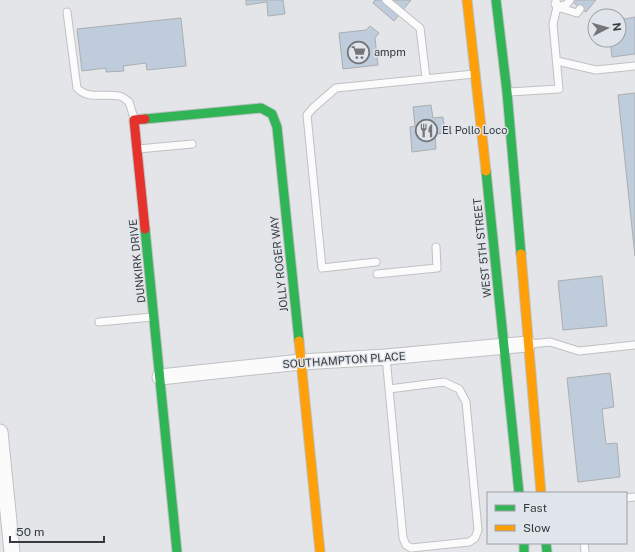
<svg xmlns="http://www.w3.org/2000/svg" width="635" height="552" font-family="'Public Sans',sans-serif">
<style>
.building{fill:#beccdb;stroke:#acaeb0}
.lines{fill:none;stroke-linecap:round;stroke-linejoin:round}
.lane-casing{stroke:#bfc1c3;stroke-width:9}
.street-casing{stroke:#bfc1c3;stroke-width:17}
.fast-casing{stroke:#bfc1c3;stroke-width:11}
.slow-casing{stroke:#bfc1c3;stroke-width:11}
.jam-casing{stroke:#bfc1c3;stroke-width:11}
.lane{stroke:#fbfbfc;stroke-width:7}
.street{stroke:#fbfbfc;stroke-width:15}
.fast{stroke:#30b455;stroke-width:9}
.slow{stroke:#ff9f0a;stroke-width:9}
.jam{stroke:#e5322d;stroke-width:9}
.labels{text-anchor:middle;stroke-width:3;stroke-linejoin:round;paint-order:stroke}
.poi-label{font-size:11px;fill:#37393c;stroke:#e0e5eb;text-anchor:start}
.street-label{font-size:11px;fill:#37393c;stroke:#e0e5eb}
</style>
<rect width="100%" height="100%" fill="#e3e5e8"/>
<!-- building -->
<path class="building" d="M246,0H283L285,14L268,16L267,2L246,5Z
M375,0H411L394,21L373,3Z
M570,0H596L586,12Z
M635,17V54L612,57L610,40H619V20Z
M181,18L186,66L147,70L146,63L123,66L124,71L106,72V68L82,71L77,29Z
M370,26L379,33L375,38L378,65L343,69L339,33L366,30Z
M635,93V256L618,95Z
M431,105L433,118L443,117L445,133L435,134L436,149L412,152L410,127L415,126L413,107Z
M602,276L607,326L563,330L558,281Z
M610,373L614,407L602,409L606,444L617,443L620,477L578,482L567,378Z"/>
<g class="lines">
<defs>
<path id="lane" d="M386,0L420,28L426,78
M555,4L557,7L577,13L580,9
M557,7L567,4L570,0
M67,12L77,88C88,100 104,93 119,96C122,96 126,100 129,102L134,118
M557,61L596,70L635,66
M509,92L559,89L553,24L557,7L556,0
M138,149L192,144
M376,262L322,268L307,115L313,108L336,88L474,74
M377,274L437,268L436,247
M99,322L152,317
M530,344L550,342L579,351L635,345
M386,357L403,538L406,545L411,548L469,542L475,538L478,530L466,402L459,389L444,382L389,389
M626,498L635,497
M584,543L585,552"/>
<path id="street" d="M160,377L301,362L386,357L528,344
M0,432L12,552"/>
<path id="fast" d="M496,0L507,92L521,254
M145,119L261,108L272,114L277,127L299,341
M486,171L519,493
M145,229L177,552
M524,543V552
M546,543L547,552"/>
<path id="slow" d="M467,0L486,171
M521,254L541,493
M299,341L320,552"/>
<path id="jam" d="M145,229L134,120L145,119"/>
</defs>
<!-- lane casing -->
<use href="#lane" class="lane-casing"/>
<!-- street casing -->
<use href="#street" class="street-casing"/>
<!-- fast casing -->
<use href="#fast" class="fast-casing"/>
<!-- slow casing -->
<use href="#slow" class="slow-casing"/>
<!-- jam casing -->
<use href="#jam" class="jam-casing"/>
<!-- lane -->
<use href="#lane" class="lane"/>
<!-- street -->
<use href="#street" class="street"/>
<!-- fast -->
<use href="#fast" class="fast"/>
<!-- slow -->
<use href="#slow" class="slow"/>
<!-- jam -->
<use href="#jam" class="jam"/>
</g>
<!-- icons -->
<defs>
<symbol id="supermarket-ring" viewBox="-11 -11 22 22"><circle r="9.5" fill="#e0e5eb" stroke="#737578" stroke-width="1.5"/><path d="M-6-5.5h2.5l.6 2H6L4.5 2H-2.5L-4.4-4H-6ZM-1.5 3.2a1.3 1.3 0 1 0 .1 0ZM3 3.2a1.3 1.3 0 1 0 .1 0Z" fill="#737578"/></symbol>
<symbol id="restaurant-ring" viewBox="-11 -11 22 22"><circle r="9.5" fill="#e0e5eb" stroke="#737578" stroke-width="1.5"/><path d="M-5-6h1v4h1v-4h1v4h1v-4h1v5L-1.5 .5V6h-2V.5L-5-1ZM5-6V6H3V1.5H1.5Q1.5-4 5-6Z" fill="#737578"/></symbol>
</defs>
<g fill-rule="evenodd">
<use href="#supermarket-ring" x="346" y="40" width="25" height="25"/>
<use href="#restaurant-ring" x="414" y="118" width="25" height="25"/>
</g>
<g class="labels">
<!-- poi labels -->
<g class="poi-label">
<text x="374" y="56">ampm</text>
<text x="442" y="134">El Pollo Loco</text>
</g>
<!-- street labels -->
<g class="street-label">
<text transform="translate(482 248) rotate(-96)" y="4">WEST 5TH STREET</text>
<text transform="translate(137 261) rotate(-96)" y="4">DUNKIRK DRIVE</text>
<text transform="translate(279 264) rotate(-96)" y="4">JOLLY ROGER WAY</text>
<text transform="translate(344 360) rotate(-4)" y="4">SOUTHAMPTON PLACE</text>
</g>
</g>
<!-- legend -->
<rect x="487" y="492" width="140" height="52" fill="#e0e5eb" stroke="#9ca0a5"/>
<rect x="495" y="505" width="20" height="6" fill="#30b455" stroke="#9ca0a5"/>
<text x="523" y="512" font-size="12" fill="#37393c">Fast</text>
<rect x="495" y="525" width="20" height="6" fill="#ff9f0a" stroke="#9ca0a5"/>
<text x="523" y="532" font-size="12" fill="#37393c">Slow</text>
<!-- north arrow -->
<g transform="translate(607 28) rotate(84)"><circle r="19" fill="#e0e5eb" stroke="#9ca0a5"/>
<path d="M0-3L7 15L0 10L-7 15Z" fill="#737578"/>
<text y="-6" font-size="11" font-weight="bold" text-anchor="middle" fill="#37393c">N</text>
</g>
<!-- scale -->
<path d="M10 536v6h94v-6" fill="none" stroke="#37393c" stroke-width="2"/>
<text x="16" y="536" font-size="12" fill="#37393c" stroke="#e0e5eb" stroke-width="3" paint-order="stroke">50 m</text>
</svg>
